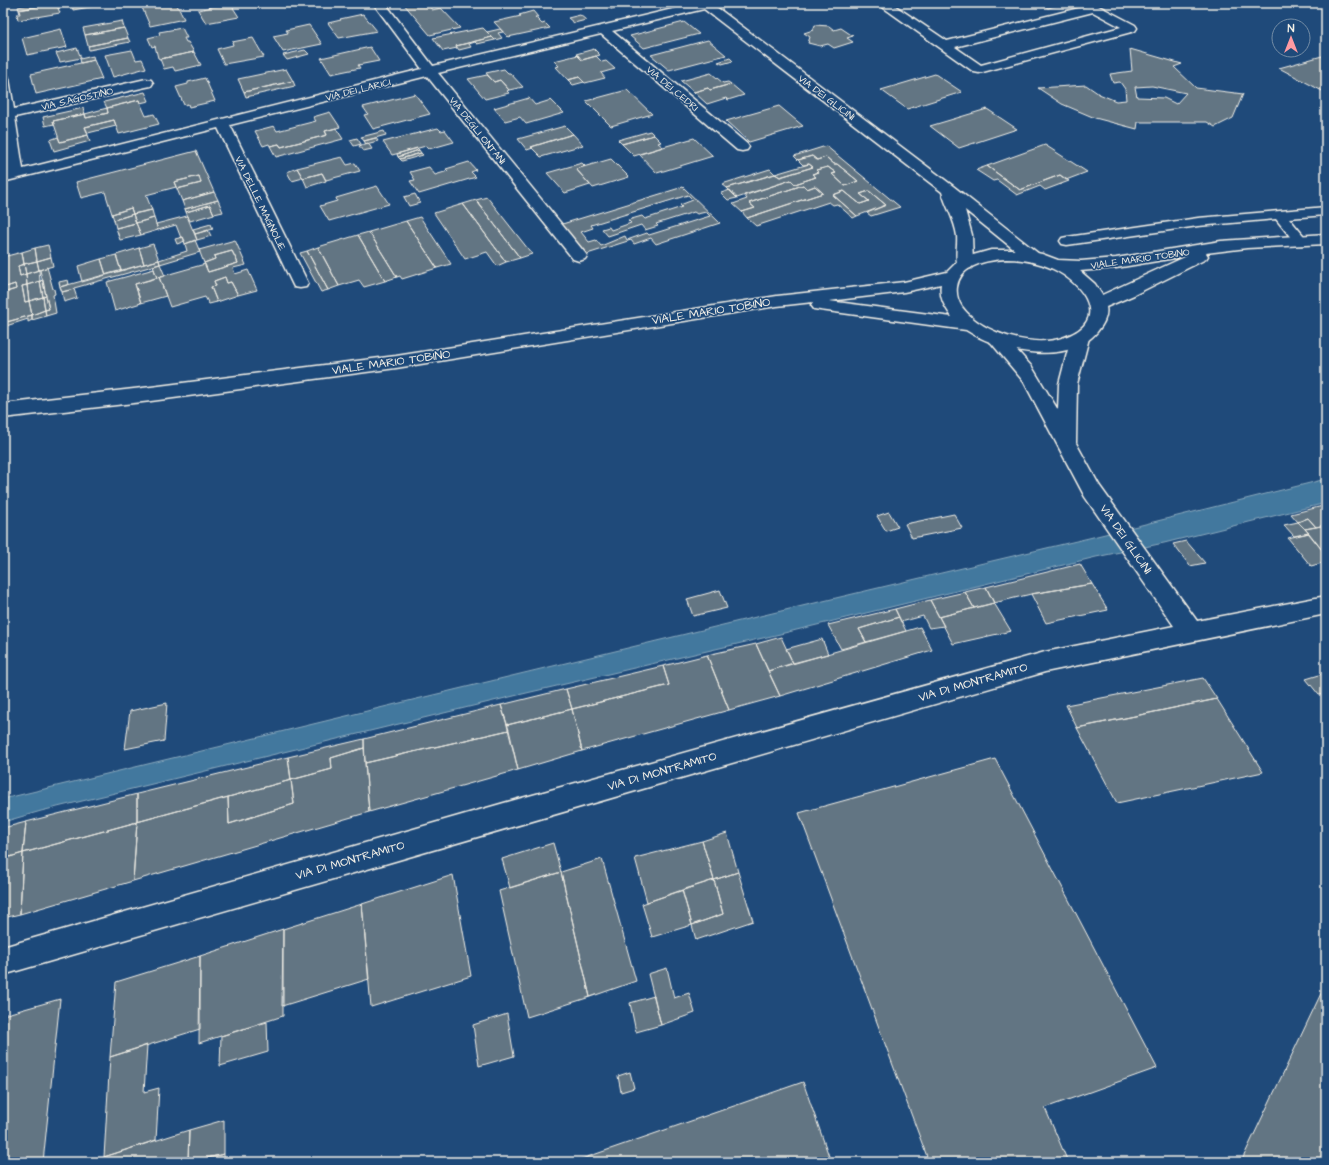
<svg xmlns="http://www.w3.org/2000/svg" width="1329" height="1165" font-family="'Architects Daughter',sans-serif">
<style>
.water{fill:#42789e;stroke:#89a8bc}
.building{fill:#627583;stroke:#f4f1e8;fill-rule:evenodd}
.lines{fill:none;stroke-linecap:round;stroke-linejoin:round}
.lane-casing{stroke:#f4f1e8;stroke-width:3}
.street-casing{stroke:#f4f1e8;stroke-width:3}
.secondary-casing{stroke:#f4f1e8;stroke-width:3}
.lane{fill:#1f4a7a;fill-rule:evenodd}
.street{fill:#1f4a7a;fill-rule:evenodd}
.secondary{fill:#1f4a7a;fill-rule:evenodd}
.labels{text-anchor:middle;stroke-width:3;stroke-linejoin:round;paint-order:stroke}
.far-street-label{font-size:10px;fill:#f4f1e8;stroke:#1f4a7a}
.street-label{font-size:12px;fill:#f4f1e8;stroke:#1f4a7a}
</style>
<rect width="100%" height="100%" fill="#1f4a7a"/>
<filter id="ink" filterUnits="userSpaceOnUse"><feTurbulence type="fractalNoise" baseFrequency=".025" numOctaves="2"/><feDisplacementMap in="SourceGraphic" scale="8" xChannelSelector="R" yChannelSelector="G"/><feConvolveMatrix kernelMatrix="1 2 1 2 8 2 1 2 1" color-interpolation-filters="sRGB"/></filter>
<g filter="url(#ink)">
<!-- water -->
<path class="water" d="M1326,479V503L1164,543L1096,557L780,634L518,695L41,811L3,822V799L760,616L1089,538Z"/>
<!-- building -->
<path class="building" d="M39,3H56L19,10L18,7Z
M56,3L60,13L18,20L17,14H20L19,10Z
M57,3H72V5L58,8Z
M72,3H100L101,5L73,10Z
M149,3H176L184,19L150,26L141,5Z
M230,3L239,17L206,23L198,10Z
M403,3H442L443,4L430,7L432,10L441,8L460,28L430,35Z
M603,3H634L611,9Z
M1039,3H1065L1048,8Z
M533,11L538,17H535L542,24L545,23L550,28L508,37L494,22L521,16L519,15Z
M363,14L377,31L339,38L328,23L341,20L340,19Z
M580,15L586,20L574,23L568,18Z
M122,21L124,28L85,35L83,28Z
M684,22L699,34L644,48L630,36Z
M309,25L322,44L283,52L273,36L288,33L286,30Z
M815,25L829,26L834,30L841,28L853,36L847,38L853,42L834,48L828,44L820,46L808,43L810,37L804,33L813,30Z
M124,28L128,38L88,46L85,35Z
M182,28L187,38H184L186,42H188L194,52L160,59L158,58L155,46L152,47L148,38L160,35L159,32Z
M483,28L492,37L456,46L457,48L443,51L433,38Z
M61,29L67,47L27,55L22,38Z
M500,29L503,32L498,33L502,38L495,40L487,32Z
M492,37L495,40L477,44L475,42L469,44L471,47L459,50L456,46Z
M128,38L130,42L89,50L88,46Z
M253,38L264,57L224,64L217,49L233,45L232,42Z
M708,40L726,55L669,70L651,55Z
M370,47L379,61L358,65L360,68L331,74L321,58Z
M77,48L81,58L60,62L56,53Z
M594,49L600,55L582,60L576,54Z
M1130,49L1182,64L1174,67L1196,88L1243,94L1233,118L1215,127L1207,122H1138L1137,129L1095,118L1062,104L1038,88L1086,85L1099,94L1116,101L1126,100L1125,89L1120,82L1113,83L1110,74L1132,71ZM1152,86L1186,93L1176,104L1164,98L1137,97L1135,87Z
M132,50L136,60L142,59L146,68L113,77L105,55Z
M305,50L309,54L287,60L283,55Z
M194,52L201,65L175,71L173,67L164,69L160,59Z
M578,55L582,60L596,56L602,62L606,61L615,69L601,73L605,78L585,83L579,77L568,80L556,67L559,66L554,61Z
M93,56L94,60L81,63L80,59Z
M1322,56L1326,58V93L1279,68Z
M730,58L733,61L722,64L718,62Z
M94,60L102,79L36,94L31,74Z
M286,69L293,81L244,92L238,79Z
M504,69L508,73H510L523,87L509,90L500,80L494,82L486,73Z
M711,73L723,83L728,82L731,84L710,90L708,88L694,92L681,81Z
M935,74L962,92L907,109L881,90Z
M487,75L494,82L500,80L509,90L507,91L509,93L485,99L468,79Z
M579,77L584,82L573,85L568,80Z
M205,78L215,101L189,107L188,104L184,105L176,87L188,84V82Z
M293,81L295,86L246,97L244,92Z
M731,84L744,95L728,100L726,98L707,104L694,92L708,88L710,90Z
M627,90L652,114L611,126L586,101Z
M145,92L149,101L140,103L139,100L107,108L104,102Z
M415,94L430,114L373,129L364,115L368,114L363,107Z
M529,98L535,105L551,100L564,113L526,124L520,117L505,121L494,108Z
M139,100L146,116L154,114L159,124L119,134L114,120L85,127L88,135L60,142L53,121L85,114L86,118L108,113L107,108Z
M779,106L803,126L749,142L726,121Z
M83,108L85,114L53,121L54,124L45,126L43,117Z
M107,108L108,113L86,118L85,114Z
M987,109L1017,129L959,148L930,126Z
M330,112L340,127L325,131L327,135L281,147L279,144L270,146L269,144L263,146L255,131L274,126L277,131L316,121L313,117Z
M114,120L116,126L88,133L85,127Z
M565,126L573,134L531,147L533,148L527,150L518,139Z
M336,128L343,139L276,157L270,146L279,144L281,147L327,135L325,131Z
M438,128L441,131L445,130L454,142L429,149L426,146L392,155L383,142Z
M384,131L386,135L364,141L361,137Z
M650,131L654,135L622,144L618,140Z
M573,134L583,145L541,157L531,147Z
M88,135L90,141L54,151L50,140L58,137L60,142Z
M654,135L661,142L658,143L663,147L634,156L622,144Z
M357,138L361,144L354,146L350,140Z
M376,138L378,141L366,144L364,141Z
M694,138L713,156L657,173L639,154Z
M368,143L372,149L363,151L359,146Z
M1045,145L1087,172L1066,180L1060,175L1020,190L987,166Z
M826,146L900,207L871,216L867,213L886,205L869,191L860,194L869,201L860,204L844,191L833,195L857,216L853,218L837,204L833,205L829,202L756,226L747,218L823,193L815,186L807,189L803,185L749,203L755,208L742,212L733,204L747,199L744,195L791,180L795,184L816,177L812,174L818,172L816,170L828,167L836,173L832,174L845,186L858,181L837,164H834L826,157L817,160L812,156L798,160L794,156Z
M417,148L419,150L398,157L397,154Z
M419,150L421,153L400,159L398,157Z
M196,151L214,192L182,201L177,189L201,183L199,176L174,182L176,187L146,195L152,210L133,214L131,208L112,214L105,192L81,198L76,182Z
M421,153L423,155L402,161L400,159Z
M812,156L817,160L826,157L834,164H837L858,181L845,186L832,174L836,173L828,167L816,170L818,172L812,174L816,177L795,184L791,180L737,198L727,188L775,174L780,177L813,167L809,164L803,165L798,160Z
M342,157L347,165L355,163L360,171L326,180L322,173L303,178L297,168Z
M611,159L629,177L593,188L576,169Z
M469,162L476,170L471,172L476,177L419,194L410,181L415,180L410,172L429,167L435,175L448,171L446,169Z
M582,163L585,166L576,169L590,185L565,193L547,173Z
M809,164L813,167L780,177L775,174Z
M987,166L1020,190L1060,175L1069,181L1045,190L1040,186L1017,195L997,180L993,181L976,170Z
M297,168L303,178L292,181L287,172Z
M770,169L775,174L727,188L722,184Z
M322,173L326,181L307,187L303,178Z
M199,176L201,183L177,189L174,182Z
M803,185L807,189L815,186L823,193L747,218L742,212L755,208L749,203Z
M377,186L389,204L329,221L320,206L337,201L336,198Z
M683,187L720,223L656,244L651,238L634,244L631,240L584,255L559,225ZM688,195L693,200L680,205L682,207L645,219L642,216L628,220L631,223L611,230L609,227L602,229L608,236L641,225L645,230L658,226L656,224L694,212L697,214L706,212L710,216L649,235L647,233L627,240L625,236L601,246L596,240L589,242L581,232L593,228L591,225Z
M730,190L737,198L728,200L721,193Z
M844,191L860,204L869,201L860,194L869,191L886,205L857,216L833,195Z
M214,192L218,200L185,209L182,201Z
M415,194L420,203L409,206L404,197Z
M487,197L532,254L520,258L476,200Z
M218,200L223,212L214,214L210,205L186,212L185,209Z
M476,200L520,258L506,262L463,204Z
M463,204L506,262L497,266L487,252L465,259L434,213Z
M210,205L214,214L190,221L186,212Z
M131,208L133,214L114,220L112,214Z
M152,210L154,218L136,223L133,214Z
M133,214L136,223L116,228L114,220Z
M187,216L197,240L185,244L183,237L181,238L176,225L158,230L156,224Z
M420,217L451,264L437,268L406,221Z
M154,218L158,230L141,235L136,223Z
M406,221L437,268L402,279L400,276L397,277L369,232Z
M136,223L141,235L120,240L116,228Z
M211,224L213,229L195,234L193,229Z
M208,230L211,236L197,240L195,234Z
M369,232L397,277L385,281L358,235Z
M358,235L385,281L364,287L359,280L339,286L318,247Z
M183,237L185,241L177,244L175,239Z
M195,240L200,252L160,264L159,260L187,251L185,244Z
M235,240L246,265L233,268L235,274L248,270L257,290L238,295L231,282L227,283L225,277L214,281L216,286L211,287L217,302L209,304L205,297L170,307L159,277L205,264L208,272L238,263L232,251L214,256L215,259L204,263L199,250Z
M153,244L159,260L144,264L139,248Z
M48,245L51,257L37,261L35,248Z
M318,247L339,286L328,290L307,251Z
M35,248L37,261L24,264L22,252Z
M139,248L144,264L121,271L116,255Z
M232,251L238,263L208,272L204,263L215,259L214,256Z
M307,251L328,290L321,292L300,253Z
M22,252L24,264L18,266L20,276L26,274L27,285L22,286L25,302L29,301L32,315L3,323V293L16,289L15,284L6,287L5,278H3V257Z
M116,255L121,271L106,275L101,259Z
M51,257L53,266L39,270L37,261Z
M101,259L106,275L82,282L78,266Z
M159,260L160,264L74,288V289L62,292L60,287Z
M37,261L39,270L26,274L24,264Z
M24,264L26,274L20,276L18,266Z
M160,264L165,276L157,278L153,266Z
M47,267L53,289H54L55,294L53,295L56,313L46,316L45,310L49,309L40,270Z
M154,269L157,278L135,284L141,303L115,311L107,282Z
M39,270L40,281L27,285L26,274Z
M159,277L166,296L141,303L135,284Z
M225,277L227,283L231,282L238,295L217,302L211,287L216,286L214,281Z
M3,278H5L6,287L15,284L16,289L3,293Z
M43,280L46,296L43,297L40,281Z
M68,280L69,284L60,287L59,282Z
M40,281L43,297L29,301L27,285Z
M27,285L29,301L25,302L22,286Z
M74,289L77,298L64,302L62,292Z
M46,296L49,309L45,310L43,297Z
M43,297L45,310L32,315L29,301Z
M45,310L46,316L32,320V315Z
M32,315V320L28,322V319L3,327V323Z
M1323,506L1326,510V525L1316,527L1308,518L1298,522L1291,514Z
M889,512L898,527L886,531L877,516Z
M954,514L962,528L912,538L905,524Z
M1308,518L1316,527L1305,529L1298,522Z
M1298,522L1309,533L1294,536L1284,525Z
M1326,525V555L1305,529Z
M1309,533L1326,555V562L1311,566L1288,538Z
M1186,541L1205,563L1190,566L1173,544Z
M1080,564L1092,584L1031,594L994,603L986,587Z
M1092,584L1108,610L1046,623L1031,594Z
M986,587L994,603L974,608L965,592Z
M720,590L727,608L693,616L687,599Z
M965,592L974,608L939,617L930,600Z
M930,600L944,626L929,628L923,616L901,622L895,609Z
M994,603L1011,631L953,644L939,617Z
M895,609L899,617L859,629L866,642L841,649L828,625Z
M899,617L906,631L866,642L859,629Z
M920,627L932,650L780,696L768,671Z
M781,637L793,663L768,671L756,644Z
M822,639L828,654L793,663L786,649Z
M756,644L780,696L729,710L707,655Z
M707,655L729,710L582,751L572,709L669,685L663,666Z
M663,666L669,685L572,709L566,689Z
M1326,673V695L1325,694L1319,695L1306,679Z
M1203,678L1217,699L1077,728L1066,705Z
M566,689L572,709L507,725L501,705Z
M1217,699L1263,772L1117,803L1077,728Z
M167,703L164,741L125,749L130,711Z
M501,705L509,730L365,763L364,739Z
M572,709L582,751L518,770L507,725Z
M509,730L518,770L369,812L365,763Z
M364,739V748L331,758L332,769L291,780L288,757Z
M364,748L369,812L133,881L137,822L228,797L229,824L294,804L291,780L332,769L331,758Z
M288,757L291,780L137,822V794Z
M995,759L1157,1068L1045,1108L1068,1162H929L799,813Z
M291,780L294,804L229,824L228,797Z
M137,794V822L23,853L26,822Z
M26,822L23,853L3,859V828Z
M137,822L133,881L20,914L23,853Z
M727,833L738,872L714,880L702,841Z
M702,841L714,880L647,902L635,858Z
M553,843L561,872L510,888L502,859Z
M23,853L20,914L3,918V859Z
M602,859L636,981L590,997L561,872Z
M561,872L590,997L527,1017L499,891Z
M738,872L753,921L696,940L692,925L723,914L714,880Z
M453,875L471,976L371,1007L362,904Z
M714,880L723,914L692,925L682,890Z
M682,890L692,925L652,937L642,904Z
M362,904L369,979L282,1006L283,929Z
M283,929V1016L199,1043L200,956Z
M200,956V1029L110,1057L116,982Z
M667,968L674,998L689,993L695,1013L661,1025L648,974Z
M1326,983V1162H1241Z
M654,996L661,1025L636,1032L630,1003Z
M60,999L43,1162H3V1015Z
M507,1014L514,1056L479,1066L473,1025Z
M267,1022L268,1052L220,1066L221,1036Z
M147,1045L144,1092L159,1088L156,1140L104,1157L110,1057Z
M630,1072L634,1088L621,1092L618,1076Z
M803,1082L831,1162H573Z
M224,1120V1154L203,1159V1162H188L189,1130Z
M189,1130L188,1162H103L104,1157Z
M224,1154V1162H203V1159Z"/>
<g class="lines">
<defs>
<path id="lane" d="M1326,207V215L1289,218L1308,241L1306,244L1301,245L1296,244L1276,219L1198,226L1067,245L1062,244L1060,241L1062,238L1067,237L1198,218Z"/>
<path id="street" d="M373,3H385L433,66L698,3H719L715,6L953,186L1039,254L1041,257L1039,260L1033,262L1027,260L965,210L972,235L973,264L971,268L965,269L959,268C954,260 958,246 957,236C955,220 946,207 942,192L704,9L612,31L747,144L749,147L747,150L742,151L737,150L601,34L438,73L585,253L587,256L585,259L579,261L573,259L427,76L230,125L308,283L306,287L300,288L294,287L292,283L218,128L3,182V174L8,172L3,130V75L8,76L9,79L14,109L146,79L151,80L153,83L151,86L146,87L15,117L23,169L422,69Z
M877,3H891L947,41L1095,4L1135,25L1137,28L1135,31L979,73L974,72ZM1093,12L1121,27L981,65L955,47Z
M1080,332L1086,334L1089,338L1077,384L1076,443L1099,485L1197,621L1326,596V614L1045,672L3,975V947L504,803L1045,652L1174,626L1085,497L1024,382L988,339L991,335L997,333L1003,335L1032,367L1058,410L1059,384L1071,338L1074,334Z"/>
<path id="secondary" d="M1326,234V244L1247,248L1206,253L1208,256L1206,259L1134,295L1106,307C1108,316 1103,325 1097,332C1067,367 1000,352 966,330L820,310L814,309L811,305L813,302L777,306L396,368L151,401L3,418V404L151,387L396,356L777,296L904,282L947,272L955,264L966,257L991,250H1020L1042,254L1058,260L1081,261L1116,258L1221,241ZM1187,256L1102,295L1095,284L1080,271L1116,268ZM1006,259C1022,259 1038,262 1053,269C1083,283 1111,321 1065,337C1034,349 982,334 962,307C958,301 956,294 957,287C960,265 987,260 1006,259ZM941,284C939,297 944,306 952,317L829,301L904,292Z"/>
</defs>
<!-- lane casing -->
<use href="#lane" class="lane-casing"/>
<!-- street casing -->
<use href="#street" class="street-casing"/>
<!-- secondary casing -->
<use href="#secondary" class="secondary-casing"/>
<!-- lane -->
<use href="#lane" class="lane"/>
<!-- street -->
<use href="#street" class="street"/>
<!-- secondary -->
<use href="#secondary" class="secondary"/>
</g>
</g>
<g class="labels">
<!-- far-street labels -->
<g class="far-street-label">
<text transform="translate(673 88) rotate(40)" y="4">VIA DEI CEDRI</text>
<text transform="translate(358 89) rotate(-14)" y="4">VIA DEI LARICI</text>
<text transform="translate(827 97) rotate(37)" y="4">VIA DEI GLICINI</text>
<text transform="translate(77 98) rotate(-13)" y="4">VIA S.AGOSTINO</text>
<text transform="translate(478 130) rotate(51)" y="4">VIA DEGLI ONTANI</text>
<text transform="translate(261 203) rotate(64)" y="4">VIA DELLE MAGNOLIE</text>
<text transform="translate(1140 258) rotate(-8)" y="4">VIALE MARIO TOBINO</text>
</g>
<!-- street labels -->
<g class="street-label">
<text transform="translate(711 311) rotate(-9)" y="4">VIALE MARIO TOBINO</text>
<text transform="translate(391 362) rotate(-8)" y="4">VIALE MARIO TOBINO</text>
<text transform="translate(1126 539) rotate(55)" y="4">VIA DEI GLICINI</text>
<text transform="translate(973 682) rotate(-16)" y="4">VIA DI MONTRAMITO</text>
<text transform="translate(662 771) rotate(-16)" y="4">VIA DI MONTRAMITO</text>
<text transform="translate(350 860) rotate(-16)" y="4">VIA DI MONTRAMITO</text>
</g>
</g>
<!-- margin -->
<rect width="1329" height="1165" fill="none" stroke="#1f4a7a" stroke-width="16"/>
<rect x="8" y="8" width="1313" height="1149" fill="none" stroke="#f4f1e8" stroke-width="1.5" filter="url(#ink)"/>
<!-- north arrow -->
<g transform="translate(1291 38)"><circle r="19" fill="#1f4a7a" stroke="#748da6"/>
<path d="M0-3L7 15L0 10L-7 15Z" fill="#ff9aa2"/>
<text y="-6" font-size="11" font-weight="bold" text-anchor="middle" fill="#f4f1e8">N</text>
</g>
</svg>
